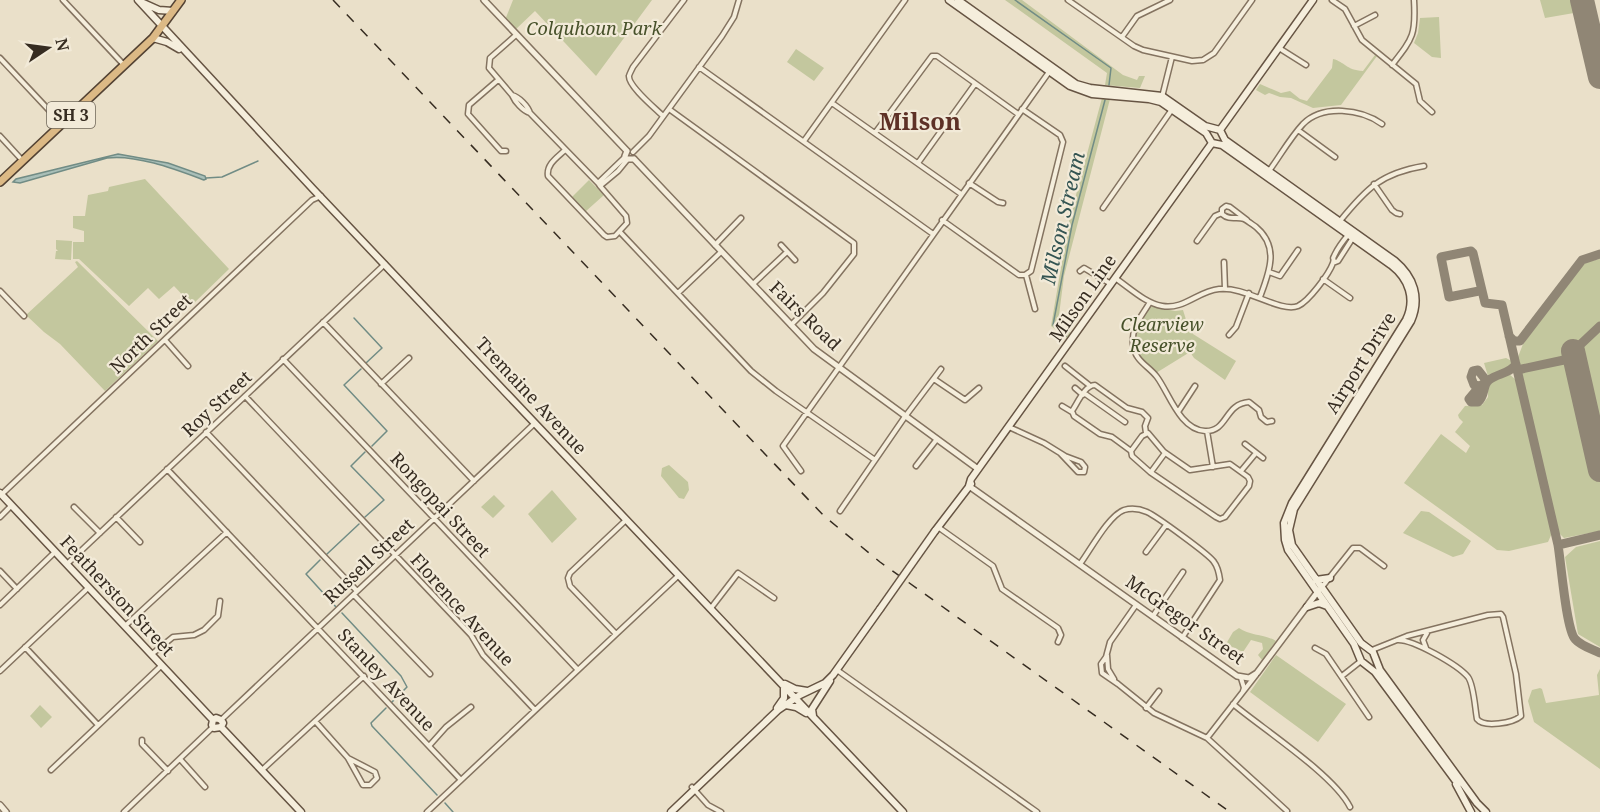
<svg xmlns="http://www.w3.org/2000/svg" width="1600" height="812" font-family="'Noto Serif',serif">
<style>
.green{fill:#c3c79e}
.water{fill:#a9bfb8;stroke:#718c85;stroke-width:1.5}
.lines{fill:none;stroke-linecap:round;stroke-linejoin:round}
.stream{stroke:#718c85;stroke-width:1.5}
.taxiway{stroke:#908675;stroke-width:9}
.runway{stroke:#908675;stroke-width:24}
.minor-casing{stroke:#847360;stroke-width:7}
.tertiary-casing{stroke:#847360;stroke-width:8}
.secondary-casing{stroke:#665443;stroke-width:9}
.trunk-casing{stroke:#534233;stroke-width:10}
.minor{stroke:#f5eedc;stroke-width:4}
.tertiary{stroke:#f5eedc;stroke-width:5}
.secondary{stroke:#f5eedc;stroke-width:6}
.trunk{stroke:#dcb985;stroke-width:7}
.rail{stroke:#362c21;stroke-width:1.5;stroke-dasharray:10 10;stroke-linecap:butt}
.secondary-bridge-casing{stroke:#665443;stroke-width:9;stroke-linecap:butt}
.secondary-bridge{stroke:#f5eedc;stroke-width:6}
.labels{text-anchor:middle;stroke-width:4.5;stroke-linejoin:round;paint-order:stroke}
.shield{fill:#f2ead8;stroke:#6e6558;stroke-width:1.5}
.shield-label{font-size:16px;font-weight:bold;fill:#362c21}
.park-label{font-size:18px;font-style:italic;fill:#47512a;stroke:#f2ead8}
.street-label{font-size:18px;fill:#362c21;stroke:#f2ead8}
.water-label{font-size:20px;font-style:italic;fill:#335452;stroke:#f2ead8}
.district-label{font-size:24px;font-weight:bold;fill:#5e3126;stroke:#f2ead8}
</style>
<rect width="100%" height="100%" fill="#eae0c9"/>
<!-- green -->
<path class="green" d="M513,0H652L596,76L535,11L515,30L505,20Z
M1005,0H1022L1123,75L1137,80L1139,76H1145L1140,88L1105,85L1107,73Z
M1540,0H1571L1574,13L1545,18Z
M1439,17L1441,58L1432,57L1414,43L1418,33L1420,18Z
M796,49L824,68L814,81L787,62Z
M1375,55L1377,56L1341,105L1313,108L1291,98L1280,97L1269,93L1265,95L1256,90L1260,84L1281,93L1290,91L1300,99L1307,101L1332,68L1333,59C1345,62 1346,70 1363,71Z
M1102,98L1110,99L1064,276L1058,323L1071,333L1067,338L1051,326L1069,221Z
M145,179L229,269L192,305L174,286L159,299L148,288L129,306L79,259H73V242H84V231L73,228V216H85L88,195L108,191L109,187Z
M589,180L604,195L585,212L571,198Z
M56,240L72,241L71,260L55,259L56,251H58L56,249Z
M1600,259V531L1564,538L1558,532L1518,357L1523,344L1581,266L1586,262Z
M77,261L158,341L105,391L60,344L44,332L26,315L78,267L75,262Z
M1150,306L1175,311L1183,310L1188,326L1193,334L1236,361L1225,380L1194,358L1190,352L1156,373C1128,350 1131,334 1150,306Z
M1506,358L1512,361L1510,368L1490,377L1488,376L1484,363Z
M1509,374L1516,380L1552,533L1548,542L1509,551L1497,550L1404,483L1441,434L1466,453L1470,446L1455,432L1463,422L1459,418L1458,415L1465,406L1482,405L1488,397V384L1496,378Z
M669,465L688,482L689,490L684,499L679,498L661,476L662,468Z
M552,490L577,519L552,543L528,514Z
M494,495L505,506L493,518L481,507Z
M1421,511L1429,512L1471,541L1463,554L1453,557L1403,533Z
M1600,541V647L1578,634L1565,557L1576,547Z
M1239,628C1250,636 1265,634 1276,641L1262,660L1258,655L1263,649L1262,643L1251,640L1243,652L1226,644L1233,632Z
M1276,655L1346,704L1318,742L1250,692Z
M1600,669V769L1534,722L1528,701L1532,690L1540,688L1542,689L1546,703L1599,695L1597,675Z
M40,705L52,717L41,728L30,716Z"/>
<!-- water -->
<path class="water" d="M118,154L168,163L205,176L206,179L204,180C177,170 136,154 107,158L20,183L13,182L16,179Z"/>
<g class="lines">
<!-- stream -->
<path class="stream" d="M1015,0L1111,68L1109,85
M206,178L222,177L258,161
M354,318L382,348L366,363
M1066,336L1053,325L1072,225L1105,100
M361,369L344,385L387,431L372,446
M365,452L351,466L384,500L365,517
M327,554L359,524
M320,560L306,574L336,607
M342,613L401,676L407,687L392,702
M386,708L371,723L372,726L437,795
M445,803L453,812"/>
<!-- taxiway -->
<path class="taxiway" d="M1481,288L1479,291L1449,297L1441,257L1471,251L1473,253L1485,303L1502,305L1558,545C1561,562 1566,629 1575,639C1581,646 1592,649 1600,653
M1509,336L1514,341H1520L1582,260L1600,254
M1478,370L1485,379L1489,380L1480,386L1474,385L1471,377L1473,371Z
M1517,370L1564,360L1600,326
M1480,386L1469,399L1471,402H1478C1486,395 1482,385 1489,380C1498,373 1510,374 1516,364
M1558,545L1600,535"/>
<!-- runway -->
<path class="runway" d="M1582,0L1600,77
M1573,351L1600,470"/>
<defs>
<path id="minor" d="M63,0L124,65
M1068,0L1134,46L1143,50L1192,61L1203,60L1214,53L1252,0
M1332,0L1345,9L1362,40L1416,84L1420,101L1432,112
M1354,26L1375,15
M1122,37L1137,16L1170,0
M1279,48L1306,65
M0,58L61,123
M1392,65C1413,38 1416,35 1414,0
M699,67L933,234
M498,80L469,105L468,114L501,151H506
M512,95L489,68L490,58L516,35
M1162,97L1172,57
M832,103L961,194
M669,109L854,243V254L823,293L791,325
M530,113C528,106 519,97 512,95C515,102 523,111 530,113L598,183L600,186L626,216L627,223L615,236L607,237L604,235L548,176C546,164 558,157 565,150
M663,116C656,109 628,86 629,76C629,75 632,69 633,67L684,0
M1298,130L1335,157
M875,133L932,56H937L1018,114
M0,136L22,160
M804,141L905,0
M633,152L649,136L722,36L734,17L739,0
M918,163L975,84
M1269,171C1280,156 1290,138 1303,124C1323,104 1361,109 1382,124
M598,183L625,157
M969,183L998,202L1003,203
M1374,184L1392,210L1396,213L1400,214
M600,186L618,171L627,160
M1103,208L1173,108
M942,220L1019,275H1025L1031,271L1063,142L1060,135L1022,109
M1247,220L1230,207L1226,206L1222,209V214C1230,221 1236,216 1244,219C1248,221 1253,225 1256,227C1280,247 1269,273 1260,297
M1340,221C1366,189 1381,173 1424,166
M620,232L751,371L776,391L875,460
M1197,241L1215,216L1222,213
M715,245L741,218
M781,245L795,260
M1224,262L1225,289
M1333,263L1338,261L1354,236
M1080,271L1084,268L1111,284
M1269,272L1280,276L1298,250
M1026,275L1035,309
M1115,278C1130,288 1145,303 1162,306C1184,310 1198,291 1219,289C1245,286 1280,313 1298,306C1309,301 1329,274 1333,263C1335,255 1331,262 1335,254C1338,248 1343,241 1348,235
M1323,279L1350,298
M753,284L787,252
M0,291L24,316
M678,293L721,252
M1150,302C1142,316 1131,327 1133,344C1135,362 1148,365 1157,377C1169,393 1180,430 1205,431C1228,432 1224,404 1249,402L1259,410L1261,417L1267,422L1272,421
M323,322L474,481
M1229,335L1236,327L1249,293
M165,340L188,366
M283,359L578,670
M1065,366L1089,385
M934,379L965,400L979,388
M381,384L409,358
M1075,388L1083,395
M1084,393L1125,422
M245,396L471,635L483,655L535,710
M1062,406L1072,412
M1178,412L1195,386
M1009,427L1044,443L1065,456L1081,462L1085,467L1084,472H1078L1061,454
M1207,431L1213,467
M206,432L357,591
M1148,433L1164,452L1190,470L1230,464L1248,477L1250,481L1249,486L1225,517L1220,519L1216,517L1150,472L1132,456L1131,451L1142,436Z
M1245,444L1263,458
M1131,451L1112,437L1100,434L1074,416L1072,411C1078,402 1085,385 1095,385L1127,408L1142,412L1148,418L1145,426L1146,433
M916,466L937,439
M167,469L461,780
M801,471L783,446L1049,72
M1241,471L1256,453
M1151,472L1165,453
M2,494L312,200L321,196
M74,507L100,533
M840,511L904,418L941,369
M0,517L11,506
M116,517L140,542
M938,527L993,566L1002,589L1058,628L1061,635L1058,642
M1146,552L1166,525
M67,564L385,264
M1080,564C1090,551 1108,516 1124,510C1131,508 1140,509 1147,512C1156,516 1210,555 1214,562C1218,567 1219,573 1220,580L1182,638
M0,571L17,589
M1322,587L1353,548H1360L1384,566
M354,595L430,674
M0,605L55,552
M1136,605L1110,642L1106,657L1101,664L1102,673L1118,684L1154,713L1207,738L1287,811
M711,608L738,573L774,598
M1153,616L1183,572
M125,626L227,532
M616,634L570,586L568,578L570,573L626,520
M25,647L98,725
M1315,648L1326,654L1369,717
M1426,648L1423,640L1427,633
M1372,650L1407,636L1488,615L1501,614L1503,617L1516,674L1521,716C1513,723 1484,728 1477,719C1475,709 1474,685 1468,677C1458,665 1413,639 1397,640
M152,654L173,637L194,635L204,630L218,616L220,601
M1107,655L1108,669L1114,679
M837,670L1037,812
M0,671L88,588
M1342,676L1361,661
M1241,678L1244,688L1243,691
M1233,704C1263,729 1334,775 1350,807
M1146,708L1159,691
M221,720L535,423
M315,721L348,758L375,772L377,778L370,785H363L348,758
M1207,738L1256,675
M142,740V744L168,771
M429,746L446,727L471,707
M180,759L205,787
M51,770L162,665
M262,770L364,676
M692,787L708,805L721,812
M124,812L213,727
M427,812L679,575"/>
<path id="tertiary" d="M484,0L627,151
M627,151L625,156L626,159H634
M634,159L814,349L978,469
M969,486L1237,676L1249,678L1257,673L1319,590
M0,805L6,812"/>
<path id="secondary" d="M138,0L313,189L903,812
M949,0L1070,86L1092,94L1149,99L1161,102L1206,133L1212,143
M958,0L1076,84L1090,88L1162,96L1205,126L1220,130
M141,2L159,10L173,11
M153,38L167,42L179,49
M1220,130L1225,140L1395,261C1414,277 1421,298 1411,321L1294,509L1289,530L1292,545L1361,643L1373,652L1380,670L1477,803L1486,812
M1220,130L1313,0
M1212,143L1222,145L1391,265C1409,279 1416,299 1406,320L1292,503L1284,523L1285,540L1288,550L1354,644L1361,661L1375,672L1458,784
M969,486L971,479L1212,143
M0,493L213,720
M935,531L971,484
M1316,580L1330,578
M1307,607L1319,603L1327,606
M785,684L795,689L807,691
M786,705L796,707L806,713
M777,708L784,698V687
M813,716L812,709L830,681
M213,720L216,718L221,720L223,723L221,727
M213,720L212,725L214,728L221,727
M221,727L301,812
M1456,784L1471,812
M671,812L778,710L800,695L825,683L833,675L880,609"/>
<path id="trunk" d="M0,182L153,38L181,0"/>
</defs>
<!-- minor casing -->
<use href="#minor" class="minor-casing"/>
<!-- tertiary casing -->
<use href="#tertiary" class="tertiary-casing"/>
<!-- secondary casing -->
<use href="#secondary" class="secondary-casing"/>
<!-- trunk casing -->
<use href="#trunk" class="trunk-casing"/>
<!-- minor -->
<use href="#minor" class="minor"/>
<!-- tertiary -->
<use href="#tertiary" class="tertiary"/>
<!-- secondary -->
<use href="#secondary" class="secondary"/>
<!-- trunk -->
<use href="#trunk" class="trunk"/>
<!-- rail -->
<path class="rail" d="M333,0L824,516L880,562L1230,812"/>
<defs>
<path id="secondary-bridge" d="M880,609L935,531"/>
</defs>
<!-- secondary-bridge casing -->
<use href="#secondary-bridge" class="secondary-bridge-casing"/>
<!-- secondary-bridge -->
<use href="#secondary-bridge" class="secondary-bridge"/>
</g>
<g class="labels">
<!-- shield labels -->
<rect class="shield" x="47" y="102" width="48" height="26" rx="4.5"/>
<g class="shield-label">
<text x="71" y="121">SH 3</text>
</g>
<!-- park labels -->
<g class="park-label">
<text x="594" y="35">Colquhoun Park</text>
<text x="1162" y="331">Clearview<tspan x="1162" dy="21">Reserve</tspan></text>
</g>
<!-- street labels -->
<g class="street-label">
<text transform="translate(1083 298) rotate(-55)" y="6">Milson Line</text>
<text transform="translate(805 316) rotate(44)" y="6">Fairs Road</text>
<text transform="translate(151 334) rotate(-44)" y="6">North Street</text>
<text transform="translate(1361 363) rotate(-58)" y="6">Airport Drive</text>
<text transform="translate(531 396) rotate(47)" y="6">Tremaine Avenue</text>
<text transform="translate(217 404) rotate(-43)" y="6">Roy Street</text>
<text transform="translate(440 505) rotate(47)" y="6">Rongopai Street</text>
<text transform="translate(369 561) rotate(-43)" y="6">Russell Street</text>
<text transform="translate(117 596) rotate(47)" y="6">Featherston Street</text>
<text transform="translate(462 610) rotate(48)" y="6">Florence Avenue</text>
<text transform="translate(1185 620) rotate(35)" y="6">McGregor Street</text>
<text transform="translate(386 680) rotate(47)" y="6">Stanley Avenue</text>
</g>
<!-- water labels -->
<g class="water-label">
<text transform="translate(1063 218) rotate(-77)" y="7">Milson Stream</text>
</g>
<!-- district labels -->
<g class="district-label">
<text x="920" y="130">Milson</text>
</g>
</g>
<!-- north arrow -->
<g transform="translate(48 48) rotate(77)" stroke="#f2ead8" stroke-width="4.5" paint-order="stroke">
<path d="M0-4.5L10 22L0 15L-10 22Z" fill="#362c21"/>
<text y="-9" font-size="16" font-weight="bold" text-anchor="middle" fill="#362c21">N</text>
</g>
</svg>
